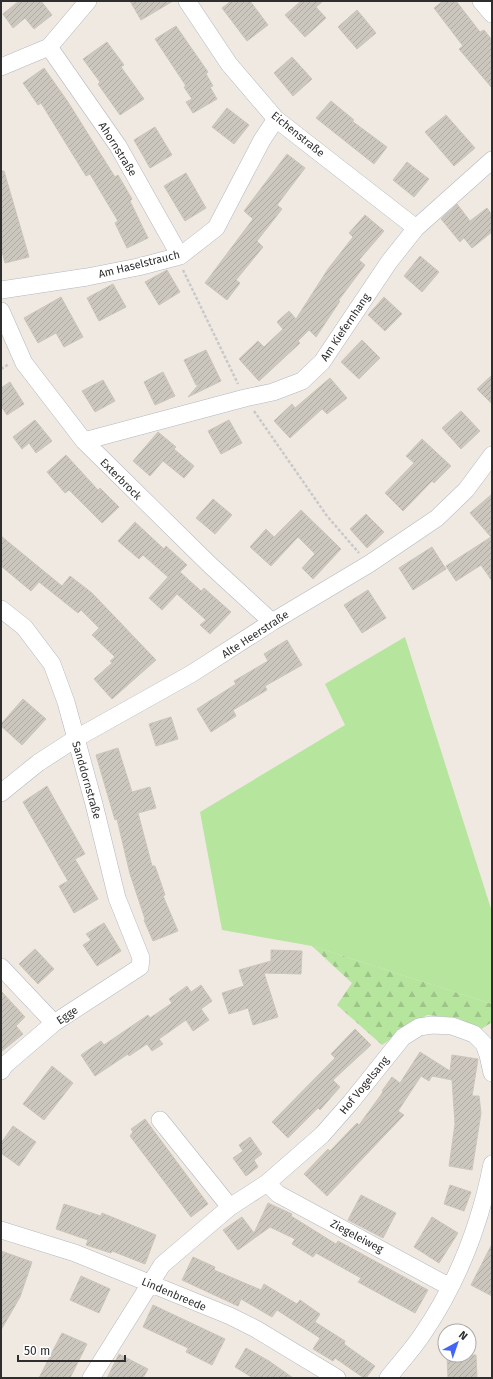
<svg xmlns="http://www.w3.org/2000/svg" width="493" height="1379" font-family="'Fira Sans',sans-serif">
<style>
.grass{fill:#b6e59e}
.forest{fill:url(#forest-firs)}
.building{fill:url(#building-hatch);stroke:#cbc5ba}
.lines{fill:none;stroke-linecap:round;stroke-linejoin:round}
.minor-casing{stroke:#b4b7c1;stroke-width:18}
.path{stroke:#c9c9c9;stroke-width:2.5;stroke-dasharray:3 2;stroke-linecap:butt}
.minor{stroke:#fff;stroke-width:17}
.labels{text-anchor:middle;stroke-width:3.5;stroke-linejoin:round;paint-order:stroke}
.street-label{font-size:11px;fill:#2e2e2e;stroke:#fff}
</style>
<defs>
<pattern id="forest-firs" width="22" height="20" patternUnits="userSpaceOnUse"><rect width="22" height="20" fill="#b6e59e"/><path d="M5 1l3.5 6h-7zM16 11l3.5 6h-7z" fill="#9dc588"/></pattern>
<pattern id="building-hatch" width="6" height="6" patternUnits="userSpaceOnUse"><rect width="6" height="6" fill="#cbc7bf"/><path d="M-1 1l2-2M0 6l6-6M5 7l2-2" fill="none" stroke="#afaba4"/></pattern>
</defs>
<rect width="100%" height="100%" fill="#efe9e1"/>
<!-- grass -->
<path class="grass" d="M405,637L492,912V1004L312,946L222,930L200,812L345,725L325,684Z"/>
<!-- forest -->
<path class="forest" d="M312,946L492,1004V1022L480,1030L458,1018L427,1015L382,1045L337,1005L352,983Z"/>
<!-- building -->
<path class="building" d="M19,1H41L52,15L34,29L25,18L13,28L3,14Z
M130,1H173L141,20Z
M231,1H250L268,25L247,41L222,8Z
M301,1H323L316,7L326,18L305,37L285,15Z
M443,1H456L480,32L484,30L492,40V88L459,49L463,46L434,8Z
M357,10L376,33L357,49L338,27Z
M176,26L208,72L206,74L213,86L210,87L217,99L193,113L186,102L192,99L184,87L186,86L155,39Z
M107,42L124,65L121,67L144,99L120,115L98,84L100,82L83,59Z
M292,57L312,79L293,96L274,73Z
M44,68L68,102L115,177L118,175L132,199L130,201L148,238L127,248L115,223L118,221L90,174L86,176L41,103L38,105L23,83Z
M331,101L354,120L352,121L387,147L374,164L316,118Z
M227,108L249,125L234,144L212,127Z
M446,115L475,148L454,166L425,132Z
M155,127L172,155L150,168L134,140Z
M287,154L305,168L277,205L282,209L257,241L263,247L236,280L240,283L227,300L205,283L253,219L244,211Z
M407,162L429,179L414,197L393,180Z
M1,171H4L29,257L5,263L1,248Z
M186,173L206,208L185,221L164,186Z
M457,204L470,221L487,208L492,215V232L472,248L464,238L460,242L441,219Z
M365,215L384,231L359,260L365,265L338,301H340L316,337L309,330L298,341L300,343L259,381L239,359L258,341L264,347L283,329L277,322L289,311L296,319L328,269L353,237L349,233Z
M420,256L439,272L422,292L404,276Z
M167,270L180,292L159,305L145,282Z
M113,284L126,307L99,321L87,298Z
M61,297L83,337L64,347L56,333L38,343L24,318Z
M384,297L402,314L385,331L368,315Z
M362,340L380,358L359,379L341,362Z
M206,350L221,381L188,397L199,384L196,385L184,360Z
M163,372L175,396L155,405L144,382Z
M492,375V404L477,389Z
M330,378L347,398L327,414L322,409L290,438L274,421L292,404L295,408Z
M103,380L115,401L95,412L82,391Z
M10,382L24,404L7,415L1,406V388Z
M461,411L480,431L461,449L442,428Z
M35,420L52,441L36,453L29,443L22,449L13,437Z
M229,420L242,443L221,454L208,431Z
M158,432L176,447L174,449L194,466L184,478L163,461L150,476L133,461Z
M422,439L451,466L434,483L432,481L403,511L385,493L414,463L406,456Z
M66,455L98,490L100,488L119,507L102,523L69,490L65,493L47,472Z
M492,494V581L481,565L456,581L446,566L491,537L470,513Z
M213,499L232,515L215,534L196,518Z
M301,510L341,549L313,579L302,568L315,554L298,537L271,566L250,547L266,529L274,537Z
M366,514L384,532L367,548L350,529Z
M135,522L164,549L166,546L187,565L180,572L201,591L204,588L231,612L210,634L200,625L206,620L177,594L162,610L149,598L168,577L143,555L139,559L118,541Z
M1,536L62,586L70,576L92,593L156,660L112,699L94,679L112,663L110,661L115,657L92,635L99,628L81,610L78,613L39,582L31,591L1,566Z
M432,547L446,569L413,590L399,568Z
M368,590L386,618L362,633L344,605Z
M287,640L302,665L265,686L267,690L233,710L236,716L211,732L197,709L236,684L234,681L268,661L264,654Z
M23,699L46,719L22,745L1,726V724Z
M171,717L178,739L156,746L149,724Z
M118,748L132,792L150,787L156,808L138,813L152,866H155L165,895L163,896L178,931L153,941L144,920L145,919L130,874L117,819L115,820L96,755Z
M47,786L85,854L75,859L98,899L74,913L59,886L68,881L23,802Z
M104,923L121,951L97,966L83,945L91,940L86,934Z
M35,949L54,969L38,984L19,964Z
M271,950L302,951L301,974L264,973L278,1017L253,1025L248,1008L229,1014L222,993L244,986L239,970L271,961Z
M201,985L212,1001L201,1009L209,1020L193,1031L186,1020L159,1039L163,1044L152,1051L147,1044L129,1056L128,1054L95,1076L81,1055L101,1041L104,1045L148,1015L150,1018L172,1003L169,999L187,986L191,992Z
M1,991L25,1017L16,1026L23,1034L1,1052Z
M355,1029L371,1045L333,1080L340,1087L320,1110L318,1108L288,1138L272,1122L335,1058L331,1054Z
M420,1052L450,1071L452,1055L478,1059L472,1096H479L481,1113L472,1170L449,1166L455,1124L452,1080L432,1076L429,1081L421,1076L398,1111L404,1115L327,1196L304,1174L328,1149L330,1151L357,1123L359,1125L383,1092L382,1091L392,1077L400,1083Z
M52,1066L73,1083L44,1120L23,1104Z
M145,1119L208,1204L191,1217L130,1136L133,1132L131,1129Z
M13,1126L36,1142L19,1166L1,1153V1143Z
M250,1137L262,1154L254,1160L258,1167L246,1176L233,1158L243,1151L239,1145Z
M450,1185L471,1192L464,1211L444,1204Z
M361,1195L396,1213L383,1238L348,1220Z
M268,1203L292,1214L291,1216L336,1244L338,1241L428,1290L415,1313L358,1282L361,1278L316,1253L313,1257L292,1244L295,1239L270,1227L238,1250L223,1230L242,1217L254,1233Z
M64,1204L101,1216L102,1213L156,1235L145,1264L112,1251L111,1253L86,1245L88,1240L56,1229Z
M432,1217L458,1233L439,1263L414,1247Z
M492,1244V1296L471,1285Z
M1,1251L32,1262L20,1297L1,1330Z
M193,1257L215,1267L214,1270L261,1290L264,1284L297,1304L300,1300L320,1314L315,1322L345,1341L344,1344L375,1366L366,1378H364L335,1358L333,1361L313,1349L320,1338L277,1310L272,1317L241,1299L238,1306L182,1280Z
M81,1276L110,1289L99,1313L70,1300Z
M153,1305L225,1339L212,1365L186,1352L188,1348L143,1327Z
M62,1333L87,1344L70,1378H39Z
M246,1348L269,1361L293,1378H253L235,1367Z
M119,1354L148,1369L143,1378H107Z
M447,1355H476L477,1378H448Z"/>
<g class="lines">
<defs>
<path id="minor" d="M187,1L229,64L276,119L416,228
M481,1L492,14
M49,47L118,146L180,256
M1,67L49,47L88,1
M1,290L87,277L138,267L180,256L216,228L262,140L276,119
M1,311L24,363L84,441L210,565L272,622
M84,441L245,398L273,392L302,381L322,362L389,262L416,228L492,160
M1,609L24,627L52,664L66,702L94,804L117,898L141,958L140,967L54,1023L5,1065L1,1071
M1,793L38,763L75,739L191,674L272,622L369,564L437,518L466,490L492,455
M1,967L54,1023
M160,1120L230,1207
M267,1183L278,1194L450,1287
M1,1230L75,1253L230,1316L256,1329L337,1378
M91,1378L162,1265L230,1207L267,1183L322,1135L351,1102L403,1037L419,1027L432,1025L452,1026L474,1034L484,1044L488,1055L492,1073
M388,1378C399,1364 412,1350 422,1335C457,1284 480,1225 492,1164"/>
</defs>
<!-- minor casing -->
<use href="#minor" class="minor-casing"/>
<!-- path -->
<path class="path" d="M183,270L238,384
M1,369L9,364
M254,411L327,516L359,553"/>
<!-- minor -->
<use href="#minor" class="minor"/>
</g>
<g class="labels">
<!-- street labels -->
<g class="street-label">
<text transform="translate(298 134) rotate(39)" y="4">Eichenstraße</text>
<text transform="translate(118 149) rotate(58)" y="4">Ahornstraße</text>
<text transform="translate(139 264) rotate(-14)" y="4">Am Haselstrauch</text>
<text transform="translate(345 327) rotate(-56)" y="4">Am Kiefernhang</text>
<text transform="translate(121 479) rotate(45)" y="4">Exterbrock</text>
<text transform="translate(255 634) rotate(-33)" y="4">Alte Heerstraße</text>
<text transform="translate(87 780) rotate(74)" y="4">Sanddornstraße</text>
<text transform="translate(67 1015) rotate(-34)" y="4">Egge</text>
<text transform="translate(364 1085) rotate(-51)" y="4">Hof Vogelsang</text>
<text transform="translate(357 1236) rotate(28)" y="4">Ziegeleiweg</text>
<text transform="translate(174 1294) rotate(23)" y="4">Lindenbreede</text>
</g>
</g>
<!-- border -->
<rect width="493" height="1379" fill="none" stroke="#2e2e2e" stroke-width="4"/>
<!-- north arrow -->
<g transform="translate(457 1343) rotate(40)"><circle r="19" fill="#ffffff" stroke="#ababab"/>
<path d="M0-3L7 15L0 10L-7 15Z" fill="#4264fb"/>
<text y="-6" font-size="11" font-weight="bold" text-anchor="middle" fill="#2e2e2e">N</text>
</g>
<!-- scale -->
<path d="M18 1355v6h107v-6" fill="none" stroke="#2e2e2e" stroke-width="2"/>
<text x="24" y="1355" font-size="12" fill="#2e2e2e" stroke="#ffffff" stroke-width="3" paint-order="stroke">50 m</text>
</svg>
